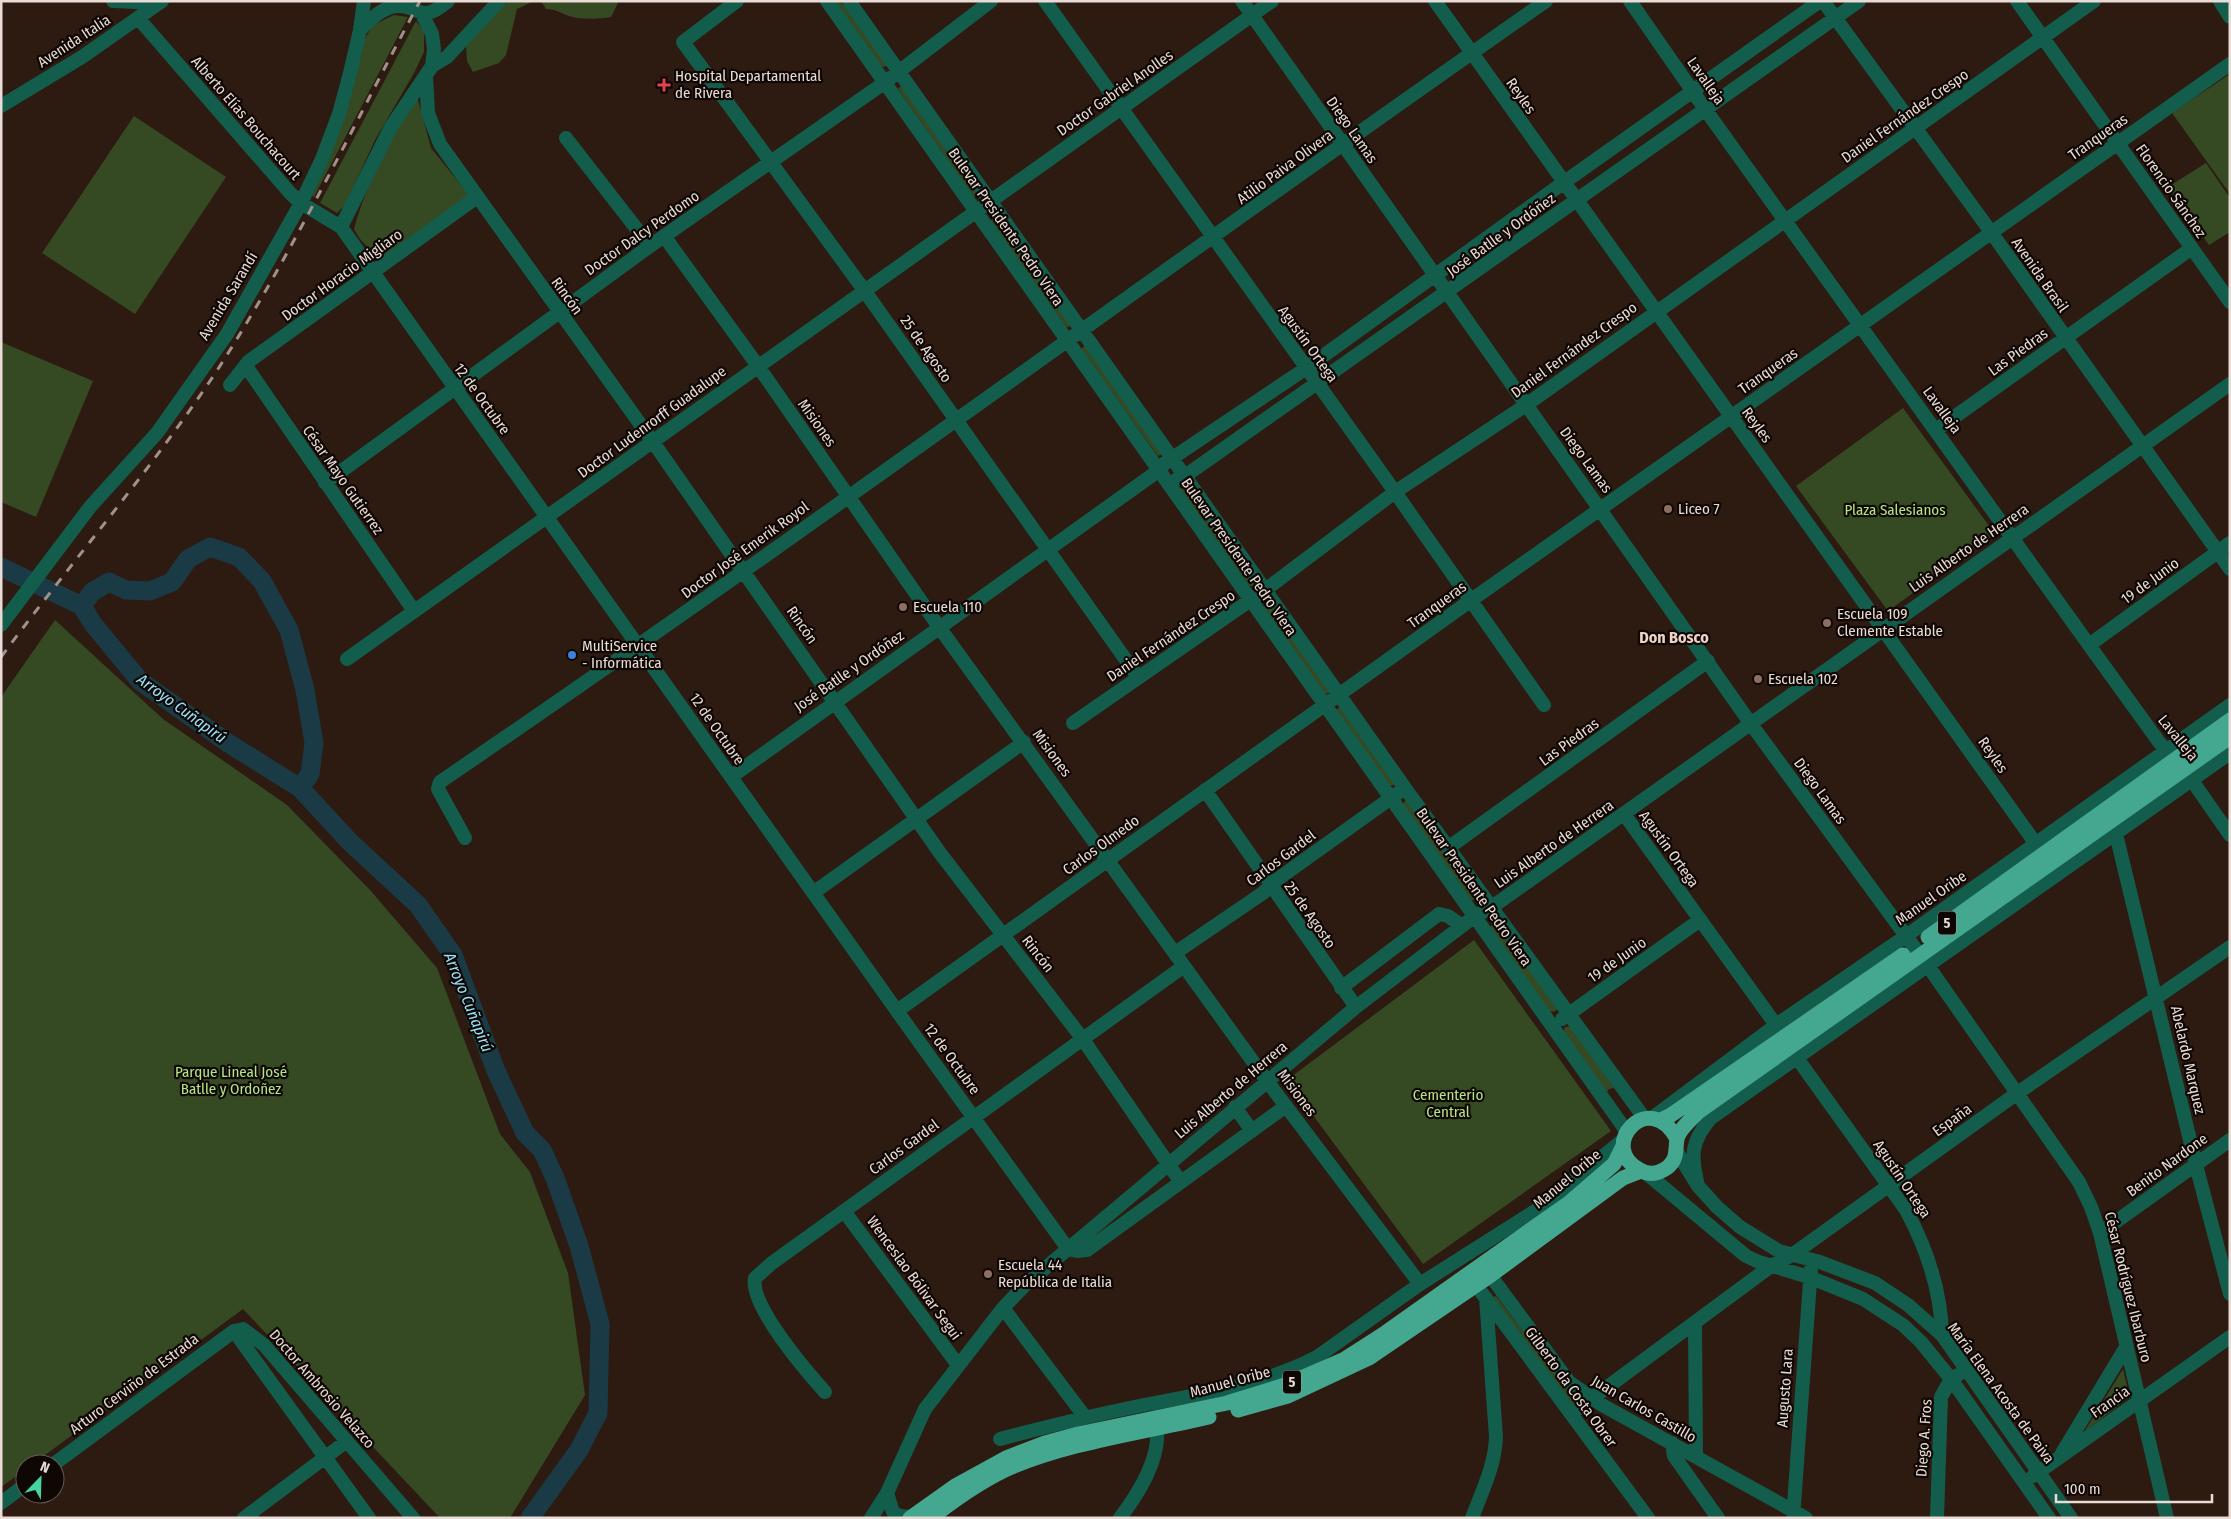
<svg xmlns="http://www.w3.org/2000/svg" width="2231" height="1519" font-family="'Fira Sans Condensed',sans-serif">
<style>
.green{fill:#354a22}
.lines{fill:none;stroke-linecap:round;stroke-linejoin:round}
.river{stroke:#1a3b45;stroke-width:19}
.minor{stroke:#135d4d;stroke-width:14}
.highway{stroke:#44a78f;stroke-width:15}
.rail{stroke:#a1918a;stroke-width:3;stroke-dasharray:9 9;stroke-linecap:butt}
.health-dot{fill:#e0444e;stroke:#0f0704;stroke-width:2}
.education-dot{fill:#8d6e63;stroke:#0f0704;stroke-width:2}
.shop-dot{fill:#3f7fe0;stroke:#0f0704;stroke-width:2}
.labels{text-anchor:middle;stroke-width:4.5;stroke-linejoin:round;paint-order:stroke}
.shield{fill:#0f0704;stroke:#a89b96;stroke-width:1}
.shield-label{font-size:14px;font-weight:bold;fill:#e9dbd5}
.street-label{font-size:15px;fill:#e9dbd5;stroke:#0f0704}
.poi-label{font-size:15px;fill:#e9dbd5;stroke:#0f0704;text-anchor:start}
.park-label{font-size:15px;fill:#b3e685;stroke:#0f0704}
.neighbourhood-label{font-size:16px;font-weight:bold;fill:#edd2c5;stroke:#0f0704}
.water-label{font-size:16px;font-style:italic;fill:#96e2fa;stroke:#0f0704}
</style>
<rect width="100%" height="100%" fill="#2d1a11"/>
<!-- green -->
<path class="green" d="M508,1H534L517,9L506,55L499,63L473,72L467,61L466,45Z
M541,1H619L611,17C599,19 581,20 569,16C560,13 557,9 546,9Z
M833,1H839L852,13L887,65L885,67L880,66Z
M394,15L408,17L314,197L312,196L326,166L364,40L373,25Z
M416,21L424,32V52L414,73L375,140L345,205L337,213L320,203Z
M2230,74V194L2172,113Z
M899,87H902L978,195L974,197L898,89Z
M417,96L431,148L469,195L380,261L360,239L354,229C367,181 391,138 417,96Z
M134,116L226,177L135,314L42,253Z
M2206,163L2230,198V232L2209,245L2168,187Z
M994,217L1070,324L1069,327H1066L990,221Z
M1,342L93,381L36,517L1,502Z
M1086,345L1162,454L1158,456L1081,349Z
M1903,408L1995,534L1888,611L1796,486Z
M1185,486L1254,584L1252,586H1249L1180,489Z
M1267,603L1331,691L1329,693L1325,694L1263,606Z
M55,620L163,719L287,805L370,890L437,968L500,1134L530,1172L568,1273L585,1395L510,1518H440L243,1309L33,1464H25V1470L1,1487V697Z
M1341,706L1395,785L1389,786L1336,713L1337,709Z
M1406,800L1477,898L1474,900H1471L1402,805Z
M1493,923H1497L1557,1008L1556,1011L1549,1012L1490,928Z
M1474,940L1611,1131L1423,1264L1287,1080Z
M1571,1026L1614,1088L1609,1089L1606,1093L1563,1032L1565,1027Z
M1496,1296L1565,1386L1577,1400L1572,1404L1493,1297Z
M2123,1369L2129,1394L2127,1399L2084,1432Z"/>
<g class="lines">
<!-- river -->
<path class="river" d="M1,567L82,606L93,624L140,681L228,743L300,788L350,842L418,905L453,955L496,1071L525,1133L542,1150L555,1178L579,1246L600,1324L598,1413L579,1450L530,1518
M82,606L92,592L109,582L126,590L150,591L172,582L188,559L210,547L239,557L262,581L289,630L305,690L314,743L310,774L300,788"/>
<!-- minor -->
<path class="minor" d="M113,1L159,3
M737,1L683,42L864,290L1138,677
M827,1L1627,1132
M849,1L1405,788L1645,1119
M1045,1L1395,492L1544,705
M1242,1L1751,724L1928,966L2079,1182L2091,1207L2100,1233L2167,1518
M1435,1L2036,844
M1630,1L1705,109L2089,645L2159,742L2191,779L2230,835
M1823,1L1991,232L2230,569
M2017,1L2230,302
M2220,1L2230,17
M138,18L291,194L301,203L341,227L897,1011L1068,1249L1077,1251L1087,1250L1286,1106
M360,30C370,20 381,8 396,6C421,4 418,26 448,1
M432,66L447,57L499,1
M426,76L428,113L440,144L653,442L940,853L1082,1038L1180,1181
M1,106L82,57L162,1
M566,138L650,246
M341,227L391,127L432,66L434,49L432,34L422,14
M664,236L758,366L939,627L1267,1081L1420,1284
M246,366L414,611
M230,385L248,362L477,197
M1936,430L2192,248
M1177,479L1185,476L1859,1
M325,483L650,246L884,83L991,1
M1,625L90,507L157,433L227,334L301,203L322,159L339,114L350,73L360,30L364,1
M2089,645L2230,543
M347,659L1272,1
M1073,723L1265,590L1395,492L1526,405L2094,1
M731,777L1158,471L1165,463L1305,369L1563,183L1820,1
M1205,790L1356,1007
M1624,814L1776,1025
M2116,834L2196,1165L2230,1294
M465,838L438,789L440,782C813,528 1176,259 1546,1
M1448,848L1708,661
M813,893L1024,742
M1175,953L1263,893L1275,881L1398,793
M1341,988L1439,914L1448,916L1462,926
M897,1011L1470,601L2230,64
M1562,1019L1700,920
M1797,1058L1906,1210C1927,1249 1941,1291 1942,1335
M1235,1107L1252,1131
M1652,1118L1776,1025L1906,936L2230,705
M1677,1152L1698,1186L1717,1207L1740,1227L1779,1251L1820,1262L1875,1283L1908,1305L1942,1335L2071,1518
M1646,1173L1746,1256L1759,1262L1809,1277L1863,1299L1903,1325L1921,1342L1951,1379L2049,1518
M1698,1186C1691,1156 1690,1142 1711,1118L2230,753
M844,1211L958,1365
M2100,1233L2230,1140
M1484,1267L1569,1382L1602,1405L1806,1518
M1470,1277L1648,1518
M1003,1308L1085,1417
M1695,1323L1696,1457
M234,1331L369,1518
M825,1392C807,1372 749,1305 755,1278L772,1263L1184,966
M1571,1414L1771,1266L1792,1255L2016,1094L2230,947
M1000,1439C1049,1426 1098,1414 1149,1404C1202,1394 1269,1383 1317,1357L1420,1284L1543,1206L1624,1139
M1672,1443L1674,1456L1718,1518
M2062,1453L2126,1347
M54,1464L234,1331L243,1329L264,1345L413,1518
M2033,1476L2230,1337
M887,1493L893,1512L900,1516L910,1517
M1,1503L25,1485
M244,1518L347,1441
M871,1518L887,1493L925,1409L1003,1308L1025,1285L1356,1007L1475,916L1492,907L2230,384
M1120,1518C1138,1494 1160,1460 1157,1429
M1472,1518C1482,1491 1495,1466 1496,1437L1486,1298
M1793,1518L1811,1268
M1937,1518L1941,1397L1951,1379L1958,1375"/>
<!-- highway -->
<path class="highway" d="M1928,937L2230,720
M1661,1120L1671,1115L1903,955
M1677,1139C1649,1087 1596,1147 1640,1170C1650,1176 1660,1173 1668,1167C1678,1158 1675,1150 1677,1139C1679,1129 1692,1119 1698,1112L2230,737
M1238,1410L1288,1396L1369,1358L1491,1275L1623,1178L1641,1171
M910,1518L955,1486L1006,1458L1045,1443L1078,1434L1227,1403L1285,1385L1343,1360L1382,1335L1570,1202L1614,1164L1623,1146
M931,1518C955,1500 978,1483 1005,1470C1064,1443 1145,1432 1209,1417"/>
<!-- rail -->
<path class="rail" d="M1,657C73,560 152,469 218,369C294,251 354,124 420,1"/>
</g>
<!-- markers -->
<path class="health-dot" d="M661.5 77.5h5v5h5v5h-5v5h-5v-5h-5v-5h5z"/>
<g class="education-dot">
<circle cx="1668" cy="509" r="5"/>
<circle cx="903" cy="607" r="5"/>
<circle cx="1827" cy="623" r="5"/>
<circle cx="1758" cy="679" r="5"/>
<circle cx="988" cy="1274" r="5"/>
</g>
<circle class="shop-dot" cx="572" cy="655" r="5"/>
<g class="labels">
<!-- shield labels -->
<g class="shield">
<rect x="1938" y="911.5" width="18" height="23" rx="4"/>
<rect x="1283" y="1370.5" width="18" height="23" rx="4"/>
</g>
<g class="shield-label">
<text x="1947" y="928">5</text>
<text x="1292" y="1387">5</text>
</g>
<!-- street labels -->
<g class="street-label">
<text transform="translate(74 41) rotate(-33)" y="5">Avenida Italia</text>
<text transform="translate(1706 81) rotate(55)" y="5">Lavalleja</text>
<text transform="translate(1115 93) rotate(-35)" y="5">Doctor Gabriel Anolles</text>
<text transform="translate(1521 96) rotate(55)" y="5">Reyles</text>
<text transform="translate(1905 116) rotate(-35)" y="5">Daniel Fernández Crespo</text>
<text transform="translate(246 118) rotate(49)" y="5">Alberto Elías Bouchacourt</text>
<text transform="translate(1352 130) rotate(55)" y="5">Diego Lamas</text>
<text transform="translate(2098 137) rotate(-35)" y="5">Tranqueras</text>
<text transform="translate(1285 167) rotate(-36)" y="5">Atilio Paiva Olivera</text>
<text transform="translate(2171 191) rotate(55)" y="5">Florencio Sánchez</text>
<text transform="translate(1006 227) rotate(55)" y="5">Bulevar Presidente Pedro Viera</text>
<text transform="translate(642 233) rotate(-35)" y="5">Doctor Dalcy Perdomo</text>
<text transform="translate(1501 235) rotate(-36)" y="5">José Batlle y Ordóñez</text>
<text transform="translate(342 275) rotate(-36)" y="5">Doctor Horacio Migliaro</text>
<text transform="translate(2040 275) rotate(55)" y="5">Avenida Brasil</text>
<text transform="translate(228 296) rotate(-59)" y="5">Avenida Sarandí</text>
<text transform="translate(567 296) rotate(54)" y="5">Rincón</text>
<text transform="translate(1308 344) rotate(54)" y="5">Agustín Ortega</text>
<text transform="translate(926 349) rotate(55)" y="5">25 de Agosto</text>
<text transform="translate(1574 350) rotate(-36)" y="5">Daniel Fernández Crespo</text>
<text transform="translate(2018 352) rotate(-36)" y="5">Las Piedras</text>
<text transform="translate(1768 371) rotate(-35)" y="5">Tranqueras</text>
<text transform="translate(482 399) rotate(54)" y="5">12 de Octubre</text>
<text transform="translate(1942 410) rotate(54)" y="5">Lavalleja</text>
<text transform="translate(652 422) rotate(-36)" y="5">Doctor Ludenrorff Guadalupe</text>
<text transform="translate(817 423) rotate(55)" y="5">Misiones</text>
<text transform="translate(1757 425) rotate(54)" y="5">Reyles</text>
<text transform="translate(1586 460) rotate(54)" y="5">Diego Lamas</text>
<text transform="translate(343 480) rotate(55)" y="5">César Mayo Gutierrez</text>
<text transform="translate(1969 548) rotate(-35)" y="5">Luis Alberto de Herrera</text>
<text transform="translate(745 550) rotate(-36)" y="5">Doctor José Emerik Royol</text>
<text transform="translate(1239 557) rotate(55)" y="5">Bulevar Presidente Pedro Viera</text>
<text transform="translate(2150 581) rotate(-36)" y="5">19 de Junio</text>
<text transform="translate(1437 605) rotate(-36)" y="5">Tranqueras</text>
<text transform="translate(802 625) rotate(55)" y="5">Rincón</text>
<text transform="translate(1171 636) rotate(-34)" y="5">Daniel Fernández Crespo</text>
<text transform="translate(849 671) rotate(-35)" y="5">José Batlle y Ordóñez</text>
<text transform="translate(717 729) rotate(55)" y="5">12 de Octubre</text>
<text transform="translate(2178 738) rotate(51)" y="5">Lavalleja</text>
<text transform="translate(1569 742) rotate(-36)" y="5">Las Piedras</text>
<text transform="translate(1052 753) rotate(54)" y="5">Misiones</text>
<text transform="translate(1993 755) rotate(55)" y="5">Reyles</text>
<text transform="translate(1820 791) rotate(54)" y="5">Diego Lamas</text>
<text transform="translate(1554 844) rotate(-35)" y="5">Luis Alberto de Herrera</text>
<text transform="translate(1101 845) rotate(-36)" y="5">Carlos Olmedo</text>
<text transform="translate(1669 849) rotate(54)" y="5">Agustín Ortega</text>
<text transform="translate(1281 858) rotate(-37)" y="5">Carlos Gardel</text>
<text transform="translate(1474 887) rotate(55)" y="5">Bulevar Presidente Pedro Viera</text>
<text transform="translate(1931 898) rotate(-35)" y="5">Manuel Oribe</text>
<text transform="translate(1310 915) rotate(55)" y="5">25 de Agosto</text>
<text transform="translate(1038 954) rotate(52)" y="5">Rincón</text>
<text transform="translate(1617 960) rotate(-35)" y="5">19 de Junio</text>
<text transform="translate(952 1059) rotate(54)" y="5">12 de Octubre</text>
<text transform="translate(2188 1060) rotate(77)" y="5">Abelardo Marquez</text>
<text transform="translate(1231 1090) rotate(-40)" y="5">Luis Alberto de Herrera</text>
<text transform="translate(1297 1093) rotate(53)" y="5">Misiones</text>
<text transform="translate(1952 1120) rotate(-36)" y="5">España</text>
<text transform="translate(904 1147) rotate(-36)" y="5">Carlos Gardel</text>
<text transform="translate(2167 1165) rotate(-36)" y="5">Benito Nardone</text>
<text transform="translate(1567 1179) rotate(-40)" y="5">Manuel Oribe</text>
<text transform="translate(1902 1179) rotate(56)" y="5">Agustín Ortega</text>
<text transform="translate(914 1278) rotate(54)" y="5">Wenceslao Bólivar Segui</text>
<text transform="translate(2128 1287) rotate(76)" y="5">César Rodríguez Ibarburo</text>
<text transform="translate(1230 1382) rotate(-15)" y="5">Manuel Oribe</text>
<text transform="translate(134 1384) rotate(-37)" y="5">Arturo Cerviño de Estrada</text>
<text transform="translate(1571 1387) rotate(54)" y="5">Gilberto da Costa Obrer</text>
<text transform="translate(1785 1388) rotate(-86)" y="5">Augusto Lara</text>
<text transform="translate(322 1389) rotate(49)" y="5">Doctor Ambrosio Velazco</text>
<text transform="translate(2001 1393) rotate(54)" y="5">María Elena Acosta de Paiva</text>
<text transform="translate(2110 1402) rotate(-35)" y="5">Francia</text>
<text transform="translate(1644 1409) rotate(30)" y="5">Juan Carlos Castillo</text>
<text transform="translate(1924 1438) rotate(-86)" y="5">Diego A. Fros</text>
</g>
<!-- poi labels -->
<g class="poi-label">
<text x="675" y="81">Hospital Departamental<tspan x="675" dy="17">de Rivera</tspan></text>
<text x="1678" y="514">Liceo 7</text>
<text x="913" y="612">Escuela 110</text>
<text x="1837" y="619">Escuela 109<tspan x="1837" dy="17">Clemente Estable</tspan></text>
<text x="582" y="651">MultiService<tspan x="582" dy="17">- Informática</tspan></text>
<text x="1768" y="684">Escuela 102</text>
<text x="998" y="1270">Escuela 44<tspan x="998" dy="17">República de Italia</tspan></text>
</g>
<!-- park labels -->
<g class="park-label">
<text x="1895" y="515">Plaza Salesianos</text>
<text x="231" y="1077">Parque Lineal José<tspan x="231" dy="17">Batlle y Ordoñez</tspan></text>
<text x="1448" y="1100">Cementerio<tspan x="1448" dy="17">Central</tspan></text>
</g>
<!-- neighbourhood labels -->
<g class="neighbourhood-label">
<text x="1674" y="643">Don Bosco</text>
</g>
<!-- water labels -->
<g class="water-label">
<text transform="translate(182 708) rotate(36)" y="6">Arroyo Cuñapirú</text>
<text transform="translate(469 1002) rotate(68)" y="6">Arroyo Cuñapirú</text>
</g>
</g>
<!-- border -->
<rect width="2231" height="1519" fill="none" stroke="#e9dbd5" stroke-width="5"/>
<!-- north arrow -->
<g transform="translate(40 1479) rotate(23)"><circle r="24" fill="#0f0704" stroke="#665c58"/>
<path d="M0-4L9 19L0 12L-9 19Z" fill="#44d49f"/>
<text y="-8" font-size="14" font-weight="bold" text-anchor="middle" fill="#e9dbd5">N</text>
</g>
<!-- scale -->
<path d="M2056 1494v8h156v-8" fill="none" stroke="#e9dbd5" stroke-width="2.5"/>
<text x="2064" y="1494" font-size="15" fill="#e9dbd5" stroke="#0f0704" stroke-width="4" paint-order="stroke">100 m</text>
</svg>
